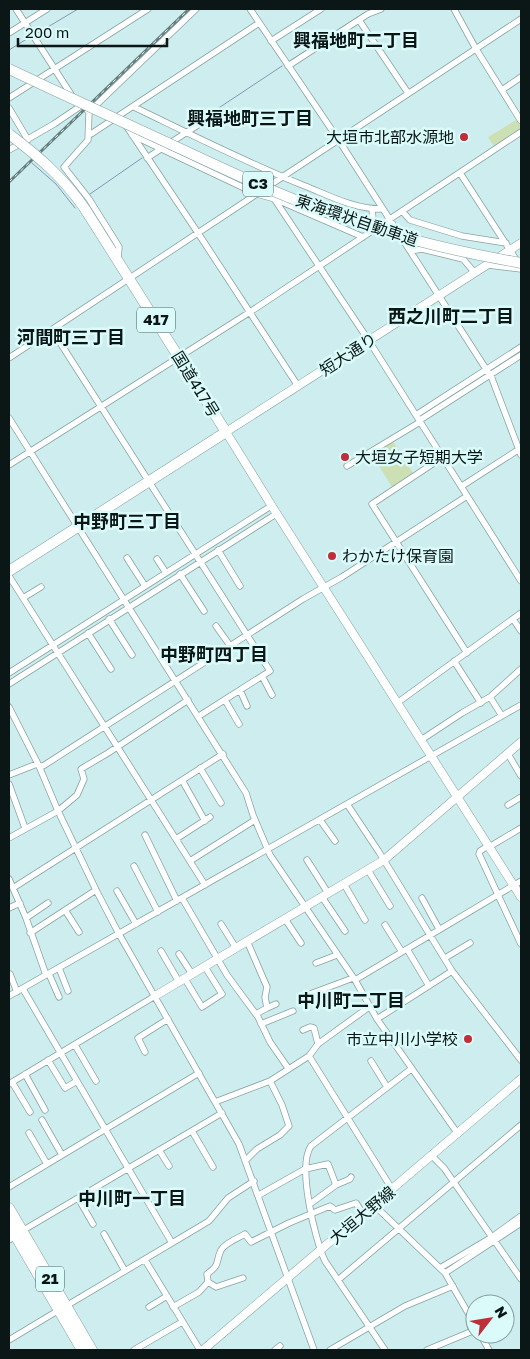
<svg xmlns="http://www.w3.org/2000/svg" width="530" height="1359" font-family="'Golos Text','Noto Sans JP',sans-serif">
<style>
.green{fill:#cce0b3}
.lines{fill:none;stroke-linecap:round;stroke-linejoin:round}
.stream{stroke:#8696b6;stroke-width:1}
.street-casing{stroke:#86a4a4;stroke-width:7}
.secondary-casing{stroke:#86a4a4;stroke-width:9}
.highway-casing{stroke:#86a4a4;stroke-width:11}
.street{stroke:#fff;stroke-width:5.5}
.secondary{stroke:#fff;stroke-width:8}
.highway{stroke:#fff;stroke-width:10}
.rail-casing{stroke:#677c7c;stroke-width:3}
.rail{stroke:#dbfbfb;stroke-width:1;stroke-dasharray:4;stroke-linecap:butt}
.highway-bridge-casing{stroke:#86a4a4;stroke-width:11;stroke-linecap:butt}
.highway-bridge{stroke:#fff;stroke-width:10}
.poi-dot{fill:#bf2f39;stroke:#dbfbfb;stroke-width:2}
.labels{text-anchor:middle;stroke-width:5;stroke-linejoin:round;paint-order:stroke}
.shield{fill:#dbfbfb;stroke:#495b5b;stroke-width:1}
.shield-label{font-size:15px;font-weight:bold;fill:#0b1717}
.poi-label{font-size:16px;fill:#0b1717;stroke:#dbfbfb;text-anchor:end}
.street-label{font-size:16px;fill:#0b1717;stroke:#dbfbfb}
.neighbourhood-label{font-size:18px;font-weight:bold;fill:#0b1717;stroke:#dbfbfb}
</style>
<rect width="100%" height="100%" fill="#ceedee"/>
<!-- green -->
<path class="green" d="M516,120L521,127V131L495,148L488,137Z
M392,440L413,473L392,487L371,453Z"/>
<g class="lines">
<!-- stream -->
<path class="stream" d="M118,9H119
M36,34L78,9
M9,50L30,37
M290,61L364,13
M187,129L282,66
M32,163L56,184L75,208
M90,194L142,158"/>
<defs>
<path id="street" d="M16,9L72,96
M250,9L338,139L486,369L491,376L521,455
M454,9L476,49L521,121
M359,20L408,93
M9,33L47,9
M271,41L321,9
M288,66L368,14L381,9
M502,90L521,77
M9,98L148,9
M134,107C190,134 247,163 305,186C330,196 354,209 382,209
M9,108L28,140
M92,109L196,9
M125,124L198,233L298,386
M89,133L91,134L259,23
M132,135L257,194L275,199L363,237
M9,150L54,124L82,105L89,112L88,140L64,167L89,199L116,242L119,247L118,259
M147,158L218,112
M460,173L517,261
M269,191L369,341L521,581
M372,209L374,229
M402,211L410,220L462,236L506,243
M410,251L422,249L463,259L475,273
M488,265L521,269
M52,330L270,671L199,716
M9,358L521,19
M416,415L521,347
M9,418L246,793L253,815L270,855L355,980L377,1019L458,1134
M420,420L521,355
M443,457L372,504L467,653
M9,465L250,312L521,132
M347,466L420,422
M462,486L521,448
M218,550L240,586
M127,558L145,586
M157,559L166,573
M180,574L204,611
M9,576L205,885
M23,598L41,587
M109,619L132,655
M513,619L521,631
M216,626L231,647
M88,633L111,669
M454,661L481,703
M9,673L271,506
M262,676L272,695
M9,684L276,514
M240,690L247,706
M490,697L521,669
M225,700L239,724
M397,703L521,613
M9,707L39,766L58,811L96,890L119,934L239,1144L314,1350
M421,740L462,713L490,697L502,716
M508,754L521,776
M39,766H43L303,599L342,577L467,496
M200,768L221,803
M9,775L37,764
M182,780L205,821
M9,784L25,828
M347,804L379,852L452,971L521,1060
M508,805L521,797
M320,820L335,841
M145,835L177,901
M9,838L58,811L77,795L84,779L81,769L108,753L188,700
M176,839L210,817
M488,846L480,851L479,854L521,944
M489,847L521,828
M307,860L328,893
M190,861L255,820
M134,866L158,912
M368,870L390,906
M9,879L26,918L46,975
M344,884L365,920
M13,888L223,754
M117,891L136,924
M322,897L345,931
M182,898L227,975L258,1017L270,1042L288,1068
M422,898L439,929
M9,908L20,903
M65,910L79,932
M26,918L48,903
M285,919L301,943
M221,924L236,948
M385,925L402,952
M30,933L96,890
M247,941L267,987L265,997L267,1008L256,1014
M407,949L429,986
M161,951L179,982
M179,954L192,974
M445,958L470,943
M316,963L337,955
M59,968L68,991
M10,974L17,992
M49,974L59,997
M185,979L202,1007L222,994L205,967
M355,980L521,881
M23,989L172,1243
M310,994L353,978
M9,996L521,705
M267,1008L276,1004
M377,1019L452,971
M261,1024L293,1011
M303,1030L310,1027L314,1028L318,1044
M75,1045L96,1081
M145,1052L138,1038L168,1019
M309,1056L392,1189
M48,1060L65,1088L77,1081
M371,1061L387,1087
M25,1074L45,1110
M12,1082L30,1112
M9,1084L155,996
M215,1102L270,1081L309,1056L318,1044L369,1007
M42,1120L62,1155
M192,1131L213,1167
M29,1133L47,1164
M159,1150L169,1166
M432,1156L444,1168L521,1279
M246,1160L257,1149L280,1135L289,1126L282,1105L270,1081
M336,1185L350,1179L351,1177
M9,1187L199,1073
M259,1195L305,1169L328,1164L336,1185L310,1204
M78,1198L93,1224
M374,1205L445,1273L475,1325
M22,1231L222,1113
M104,1234L125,1271
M9,1240L15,1236
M145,1260L200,1350
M440,1268L492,1237L521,1216
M445,1273L521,1223
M338,1280L521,1125
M208,1282L216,1287L243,1278
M66,1306L209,1221L228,1198L254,1181
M149,1307L167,1296
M173,1307L199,1292L208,1282L207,1274C221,1264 215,1263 221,1250C225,1243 238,1238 245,1234L251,1242L289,1223L330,1206L335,1210L356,1203L363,1214
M480,1334L489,1350
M9,1340L59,1310
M134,1350L182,1322
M275,1350L280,1346
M330,1350L405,1306L453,1286
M385,1350L325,1261C315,1240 297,1166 311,1146L411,1069
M427,1350L475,1330"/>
<path id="secondary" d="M521,243L226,432L275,511L521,897
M155,996L384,860L521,742
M203,1350L521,1079"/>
<path id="highway" d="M9,571L226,432L85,209
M9,1208L92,1350
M9,1225L82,1350"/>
</defs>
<!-- street casing -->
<use href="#street" class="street-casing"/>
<!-- secondary casing -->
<use href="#secondary" class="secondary-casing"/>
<!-- highway casing -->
<use href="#highway" class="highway-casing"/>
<!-- street -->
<use href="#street" class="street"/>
<!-- secondary -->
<use href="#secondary" class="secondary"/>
<!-- highway -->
<use href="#highway" class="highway"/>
<defs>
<path id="rail" d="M9,182L189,9"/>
</defs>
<!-- rail casing -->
<use href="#rail" class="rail-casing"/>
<!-- rail -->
<use href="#rail" class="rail"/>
<defs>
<path id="highway-bridge" d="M9,69C66,96 123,122 181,149C243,178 305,207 370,227C419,243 470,254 521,263
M9,134C38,156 64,178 85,209"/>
</defs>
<!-- highway-bridge casing -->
<use href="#highway-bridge" class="highway-bridge-casing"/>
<!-- highway-bridge -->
<use href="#highway-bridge" class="highway-bridge"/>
</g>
<!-- markers -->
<g class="poi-dot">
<circle cx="464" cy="137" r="5"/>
<circle cx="345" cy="457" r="5"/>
<circle cx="332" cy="556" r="5"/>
<circle cx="468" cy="1039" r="5"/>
</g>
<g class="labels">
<!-- shield labels -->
<g class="shield">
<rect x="243" y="171.5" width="30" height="25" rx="4"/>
<rect x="137" y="307.5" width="38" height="25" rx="4"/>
<rect x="36" y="1266.5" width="28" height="25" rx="4"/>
</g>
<g class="shield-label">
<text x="258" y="189">C3</text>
<text x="156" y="325">417</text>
<text x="50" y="1284">21</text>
</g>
<!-- poi labels -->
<g class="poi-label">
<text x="454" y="143">大垣市北部水源地</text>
<text x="355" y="463" text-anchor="start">大垣女子短期大学</text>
<text x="342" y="562" text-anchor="start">わかたけ保育園</text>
<text x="458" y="1045">市立中川小学校</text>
</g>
<!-- street labels -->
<g class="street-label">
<text transform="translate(357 220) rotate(19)" y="6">東海環状自動車道</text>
<text transform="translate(348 354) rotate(-33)" y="6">短大通り</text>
<text transform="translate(196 384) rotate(58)" y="6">国道417号</text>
<text transform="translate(362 1215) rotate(-40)" y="6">大垣大野線</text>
</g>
<!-- neighbourhood labels -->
<g class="neighbourhood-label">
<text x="356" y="47">興福地町二丁目</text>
<text x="250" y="125">興福地町三丁目</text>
<text x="451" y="323">西之川町二丁目</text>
<text x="71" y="344">河間町三丁目</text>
<text x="127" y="528">中野町三丁目</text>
<text x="214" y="661">中野町四丁目</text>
<text x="351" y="1007">中川町二丁目</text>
<text x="132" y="1205">中川町一丁目</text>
</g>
</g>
<!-- border -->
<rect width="530" height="1359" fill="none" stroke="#0b1717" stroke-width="20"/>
<!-- north arrow -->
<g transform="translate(490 1319) rotate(59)"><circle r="24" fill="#dbfbfb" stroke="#88a0a0"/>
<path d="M0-4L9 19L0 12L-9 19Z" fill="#bf2f39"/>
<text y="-8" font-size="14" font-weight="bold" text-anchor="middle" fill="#0b1717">N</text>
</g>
<!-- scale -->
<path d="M18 38v8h149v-8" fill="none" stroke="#0b1717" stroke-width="2.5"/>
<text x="25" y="38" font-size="15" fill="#0b1717" stroke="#dbfbfb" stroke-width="4" paint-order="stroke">200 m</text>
</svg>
